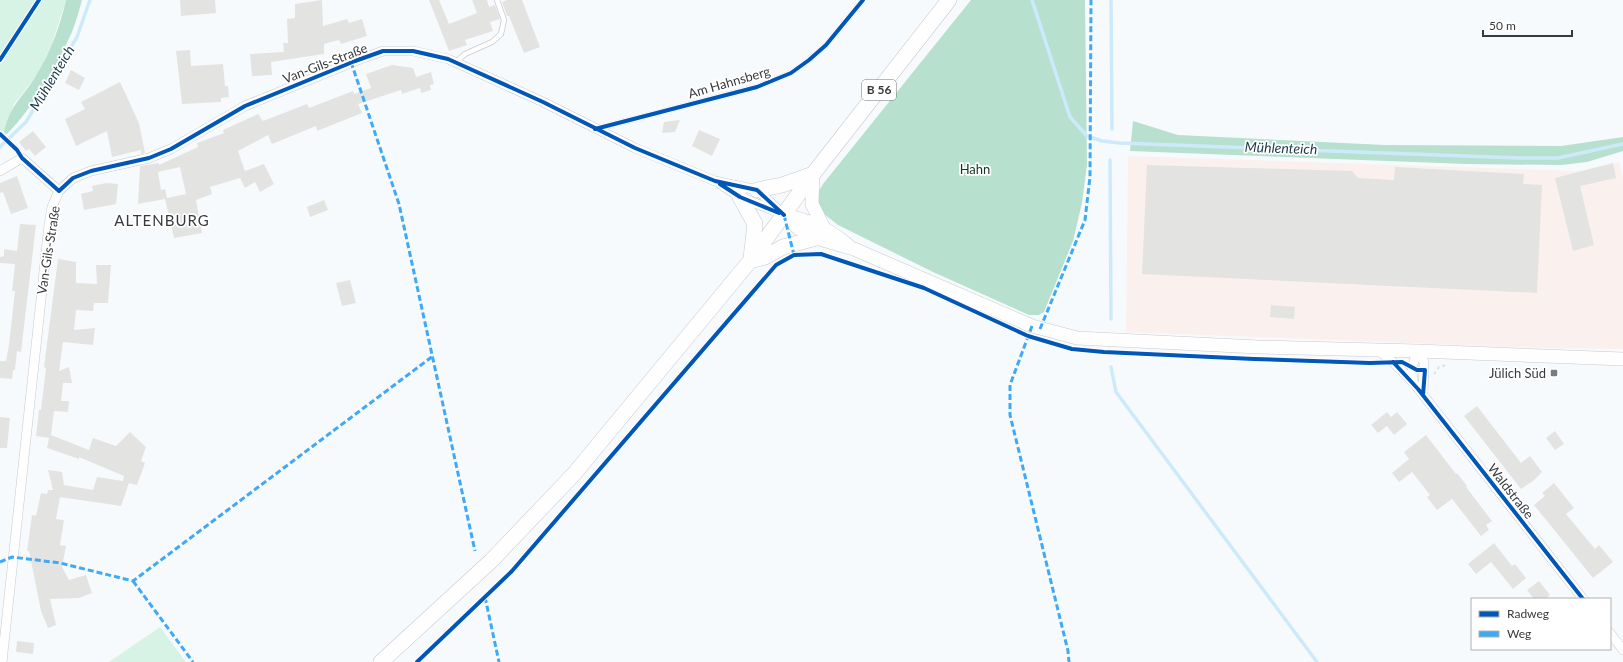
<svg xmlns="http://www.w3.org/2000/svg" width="1623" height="662" font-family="Lato,sans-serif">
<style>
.industrial{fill:#faf1ee}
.green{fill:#d7f3e6}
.forest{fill:#b8e0cf}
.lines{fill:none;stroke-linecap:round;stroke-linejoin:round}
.stream{stroke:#cceafa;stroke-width:3.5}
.building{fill:#e3e3e2;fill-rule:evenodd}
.lane-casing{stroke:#c8cacd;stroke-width:6}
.street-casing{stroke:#c8cacd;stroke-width:10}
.secondary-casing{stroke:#c8cacd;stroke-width:14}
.primary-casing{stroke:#c8cacd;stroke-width:16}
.path{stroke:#e0e0e2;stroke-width:2;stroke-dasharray:3 3;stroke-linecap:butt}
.lane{stroke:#fefeff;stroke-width:4.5}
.street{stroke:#fefeff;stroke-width:9}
.secondary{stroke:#fefeff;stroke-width:13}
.primary{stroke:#fefeff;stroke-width:15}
.quiet{stroke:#3fa9f5;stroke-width:3;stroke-dasharray:6 3;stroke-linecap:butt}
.cycleway-casing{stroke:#fff;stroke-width:6}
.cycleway{stroke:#0057b8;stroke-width:4}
.poi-dot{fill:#7a7d80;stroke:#fff;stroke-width:1.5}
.labels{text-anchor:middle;stroke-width:3.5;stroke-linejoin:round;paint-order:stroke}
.shield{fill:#fff;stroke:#737477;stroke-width:1}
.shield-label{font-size:12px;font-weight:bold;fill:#37393d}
.street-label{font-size:13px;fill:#37393d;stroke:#fff}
.park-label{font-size:13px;fill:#133325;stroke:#fff}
.poi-label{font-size:13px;fill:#37393d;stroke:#fff;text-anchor:end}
.water-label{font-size:14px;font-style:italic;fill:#1a3949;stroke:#fff}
.quarter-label{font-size:15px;letter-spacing:1px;fill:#37393d;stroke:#fff}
</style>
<rect width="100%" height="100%" fill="#f7fafd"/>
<!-- industrial -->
<path class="industrial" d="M1128,156L1580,171L1619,162L1623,178V349L1541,348L1126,332Z"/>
<!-- green -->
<path class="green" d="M0,0H66L51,47L37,75L14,104L5,131L7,134L0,139Z
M160,627L186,662H109Z"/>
<!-- forest -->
<path class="forest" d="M66,0H82C79,11 76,22 72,32C56,67 34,107 7,134L4,132C11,102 24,97 37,74C51,51 60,26 66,0Z
M971,0H1085L1087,165L1082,203L1073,241L1044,312L1039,315H1029L933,272L838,225L824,214L817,204V194L823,184Z
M1133,121L1178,135L1385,145L1561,146L1623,137V151L1587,162L1562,165L1466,164L1130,151Z"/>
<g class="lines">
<!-- stream -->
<path class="stream" d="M1032,0L1070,117L1087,136L1102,141L1120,143L1519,158H1558L1623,144
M1111,0L1112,129
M0,147L26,122L77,37L90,0
M1110,160L1111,319
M1111,367L1116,392L1317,662"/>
</g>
<!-- building -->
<path class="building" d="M180,0H215L216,13L181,16Z
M322,0L323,26L347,19L349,23L362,19L367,36L341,44L339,40L324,44V54L271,62L272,75L252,76L250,54L284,52L283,43H288L287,19L295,18V4Z
M429,0H439L449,24L477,13L472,0H487L489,7L495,5L500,19L490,22L493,31L465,40L467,45L449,51Z
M507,0H522L540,47L524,53L509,16H507L502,2Z
M190,50L191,66L223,64L225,86H228L229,97L221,98V102L182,104L176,51Z
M392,65L413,68L416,77L431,72L434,84L430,85L431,90L421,93L420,88L402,94L401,90L358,104L362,113L317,131L316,126L272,144L268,135L238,151L245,171L264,164L274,184L260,192L255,182L245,188L240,178L210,187L212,194L196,200L202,233L174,238L165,199L138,204L140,166L159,163V165L198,147L197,143L224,133L223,130L258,114L263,121L307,104L309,108L353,91L354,94L371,88L366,74ZM180,167L186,194L167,198L165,189L161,190L158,172Z
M71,70L85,78L79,90L65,83Z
M120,82L139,123L145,153L141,154V150L112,157L107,131L76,146L65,119L85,109L81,102Z
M680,120L675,132L662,133L664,122Z
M699,130L720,139L712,156L692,146Z
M33,131L46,147L35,156L29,149L26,151L19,142Z
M1613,163L1616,178L1580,186L1594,245L1573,251L1555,178Z
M1147,165L1352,171L1358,178L1394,180L1395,167L1524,174L1523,184L1542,185L1537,293L1142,274Z
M17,176L28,208L11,214L3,192L0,193V183Z
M106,183L118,184L116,204L84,210L81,194L93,191L92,186Z
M324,200L328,210L310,217L307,207Z
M20,224L36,225L21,352L17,351L15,370H13L12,379L0,378V361H6L9,345L15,291H12L15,264L0,263V257L4,256V249L17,251Z
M58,259L76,262V283L97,284L96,265H111L108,303H94L93,311L76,310L74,330L95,328L93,345L63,342L59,371L69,367L72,383H63L61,401H69L68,412L54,411L51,435L89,450L93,438L116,446L130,432L146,447L141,461L145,463L137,485L129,483L121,506L60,497L56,519L64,520L60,545L66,546L62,567L69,580L86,575L92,593L79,598L50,599L56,625L48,628L41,611L29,551H27L32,515L36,516L41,493L47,494L48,490H53L48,470L62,472L64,485L93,490L97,477L123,481L124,476L79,457V459L47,448L49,438L36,436L39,410H41L46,368L44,367Z
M350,280L356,303L342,306L336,283Z
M1271,305L1295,307L1294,319L1270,317Z
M1477,406L1521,463L1530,456L1542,472L1533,481L1521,489L1464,416Z
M1387,412L1391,417L1397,412L1407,424L1394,435L1387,426L1378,433L1371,425Z
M0,417L10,418L7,448H0Z
M1555,431L1564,444L1555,450L1546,438Z
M1426,435L1456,474L1457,473L1467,486L1466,487L1492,521L1486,525L1489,530L1481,536L1452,499L1437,510L1427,497L1430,495L1412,472L1399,482L1392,473L1409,459L1404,452Z
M1554,483L1574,508L1566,514L1595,549L1599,545L1613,562L1593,578L1534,505L1545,496L1542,493Z
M1494,543L1512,566L1515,564L1526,578L1513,589L1491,562L1476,574L1468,564Z
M1539,581L1550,595L1545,599H1534L1527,590Z
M17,641L34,643L33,654L16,652Z"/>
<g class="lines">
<defs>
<path id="lane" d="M456,62L465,54L492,42L501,34L504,20L497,0
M599,128L757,87L791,73L809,60L826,45L863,0"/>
<path id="street" d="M0,171L22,158L59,191
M720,184L740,197L780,213
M1378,350L1393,362L1413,382L1583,599
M1418,351L1424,362L1423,395
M1413,382C1411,370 1413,362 1418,351
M1610,633L1623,650
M2,662L49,225L52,207L59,191L73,178L91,171L149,158L171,149L245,106L355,61L383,51H413L448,59L543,102L635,148L715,181L757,190L784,215"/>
<path id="secondary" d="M813,174L812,204L824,228
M784,215L798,228L816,238L854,249L1032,326L1077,338L1258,347L1418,351L1623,359
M785,215C814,222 824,226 848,245"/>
<path id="primary" d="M757,190L782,185L813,174
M740,197L755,224L751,258
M750,261L765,257L783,247L816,238
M381,662L491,561L574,474L750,261L813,174L949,0"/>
</defs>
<!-- lane casing -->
<use href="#lane" class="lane-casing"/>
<!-- street casing -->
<use href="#street" class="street-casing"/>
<!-- secondary casing -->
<use href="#secondary" class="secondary-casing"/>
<!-- primary casing -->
<use href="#primary" class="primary-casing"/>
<!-- path -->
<path class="path" d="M1434,374L1439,367L1446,365"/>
<!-- lane -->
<use href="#lane" class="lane"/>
<!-- street -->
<use href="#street" class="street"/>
<!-- secondary -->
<use href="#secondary" class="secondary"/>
<!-- primary -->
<use href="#primary" class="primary"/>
<!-- quiet -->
<path class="quiet" d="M351,62L399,204L475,551
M784,215L794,255
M1032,326L1010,385V415L1068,651L1069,662
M1040,329L1085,220L1090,177L1091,0
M0,562L12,557L60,563L133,581L433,356
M133,581L193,662
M485,597L499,662"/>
<defs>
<path id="cycleway" d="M0,60L39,0
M595,129L757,87L791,73L809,60L826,45L863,0
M0,134L17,150L22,158L59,191L73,178L91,171L149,158L171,149L245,106L355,61L383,51H413L448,59L543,102L635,148L715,181L757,190L784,215
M720,184L740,197L779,213
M1393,362L1418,389L1583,599
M417,662L512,571L776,265L794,255L821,254L924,288L1028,336L1072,349L1104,352L1254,359L1370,363L1402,362L1417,370H1425L1423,395"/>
</defs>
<!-- cycleway casing -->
<use href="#cycleway" class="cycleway-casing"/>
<!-- cycleway -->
<use href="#cycleway" class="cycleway"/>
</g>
<!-- markers -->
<rect class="poi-dot" x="1550" y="369" width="8" height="8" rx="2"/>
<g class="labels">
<!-- shield labels -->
<rect class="shield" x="862" y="80" width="34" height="20" rx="3"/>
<g class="shield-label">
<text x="879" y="94">B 56</text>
</g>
<!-- street labels -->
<g class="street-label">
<text transform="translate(325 63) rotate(-21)" y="5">Van-Gils-Straße</text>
<text transform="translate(729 82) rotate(-16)" y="5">Am Hahnsberg</text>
<text transform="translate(48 250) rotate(-81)" y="5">Van-Gils-Straße</text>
<text transform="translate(1511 491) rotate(52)" y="5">Waldstraße</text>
</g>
<!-- park labels -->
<g class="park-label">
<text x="975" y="174">Hahn</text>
</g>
<!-- poi labels -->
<g class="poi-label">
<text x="1546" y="378">Jülich Süd</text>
</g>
<!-- water labels -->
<g class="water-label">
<text transform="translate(52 78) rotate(-59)" y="5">Mühlenteich</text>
<text transform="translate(1281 148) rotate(2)" y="5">Mühlenteich</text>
</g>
<!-- quarter labels -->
<g class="quarter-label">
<text x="162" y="226">ALTENBURG</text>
</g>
</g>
<!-- legend -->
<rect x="1471" y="598" width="140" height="52" fill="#ffffff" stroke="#afb0b1"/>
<rect x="1479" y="611" width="20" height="6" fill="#0057b8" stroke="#afb0b1"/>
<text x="1507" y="618" font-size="12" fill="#37393d">Radweg</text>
<rect x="1479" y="631" width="20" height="6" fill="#3fa9f5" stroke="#afb0b1"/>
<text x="1507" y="638" font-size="12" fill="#37393d">Weg</text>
<!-- scale -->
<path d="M1483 30v6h89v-6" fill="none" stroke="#37393d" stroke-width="2"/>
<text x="1489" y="30" font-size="12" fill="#37393d" stroke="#ffffff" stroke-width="3" paint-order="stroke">50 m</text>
</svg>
